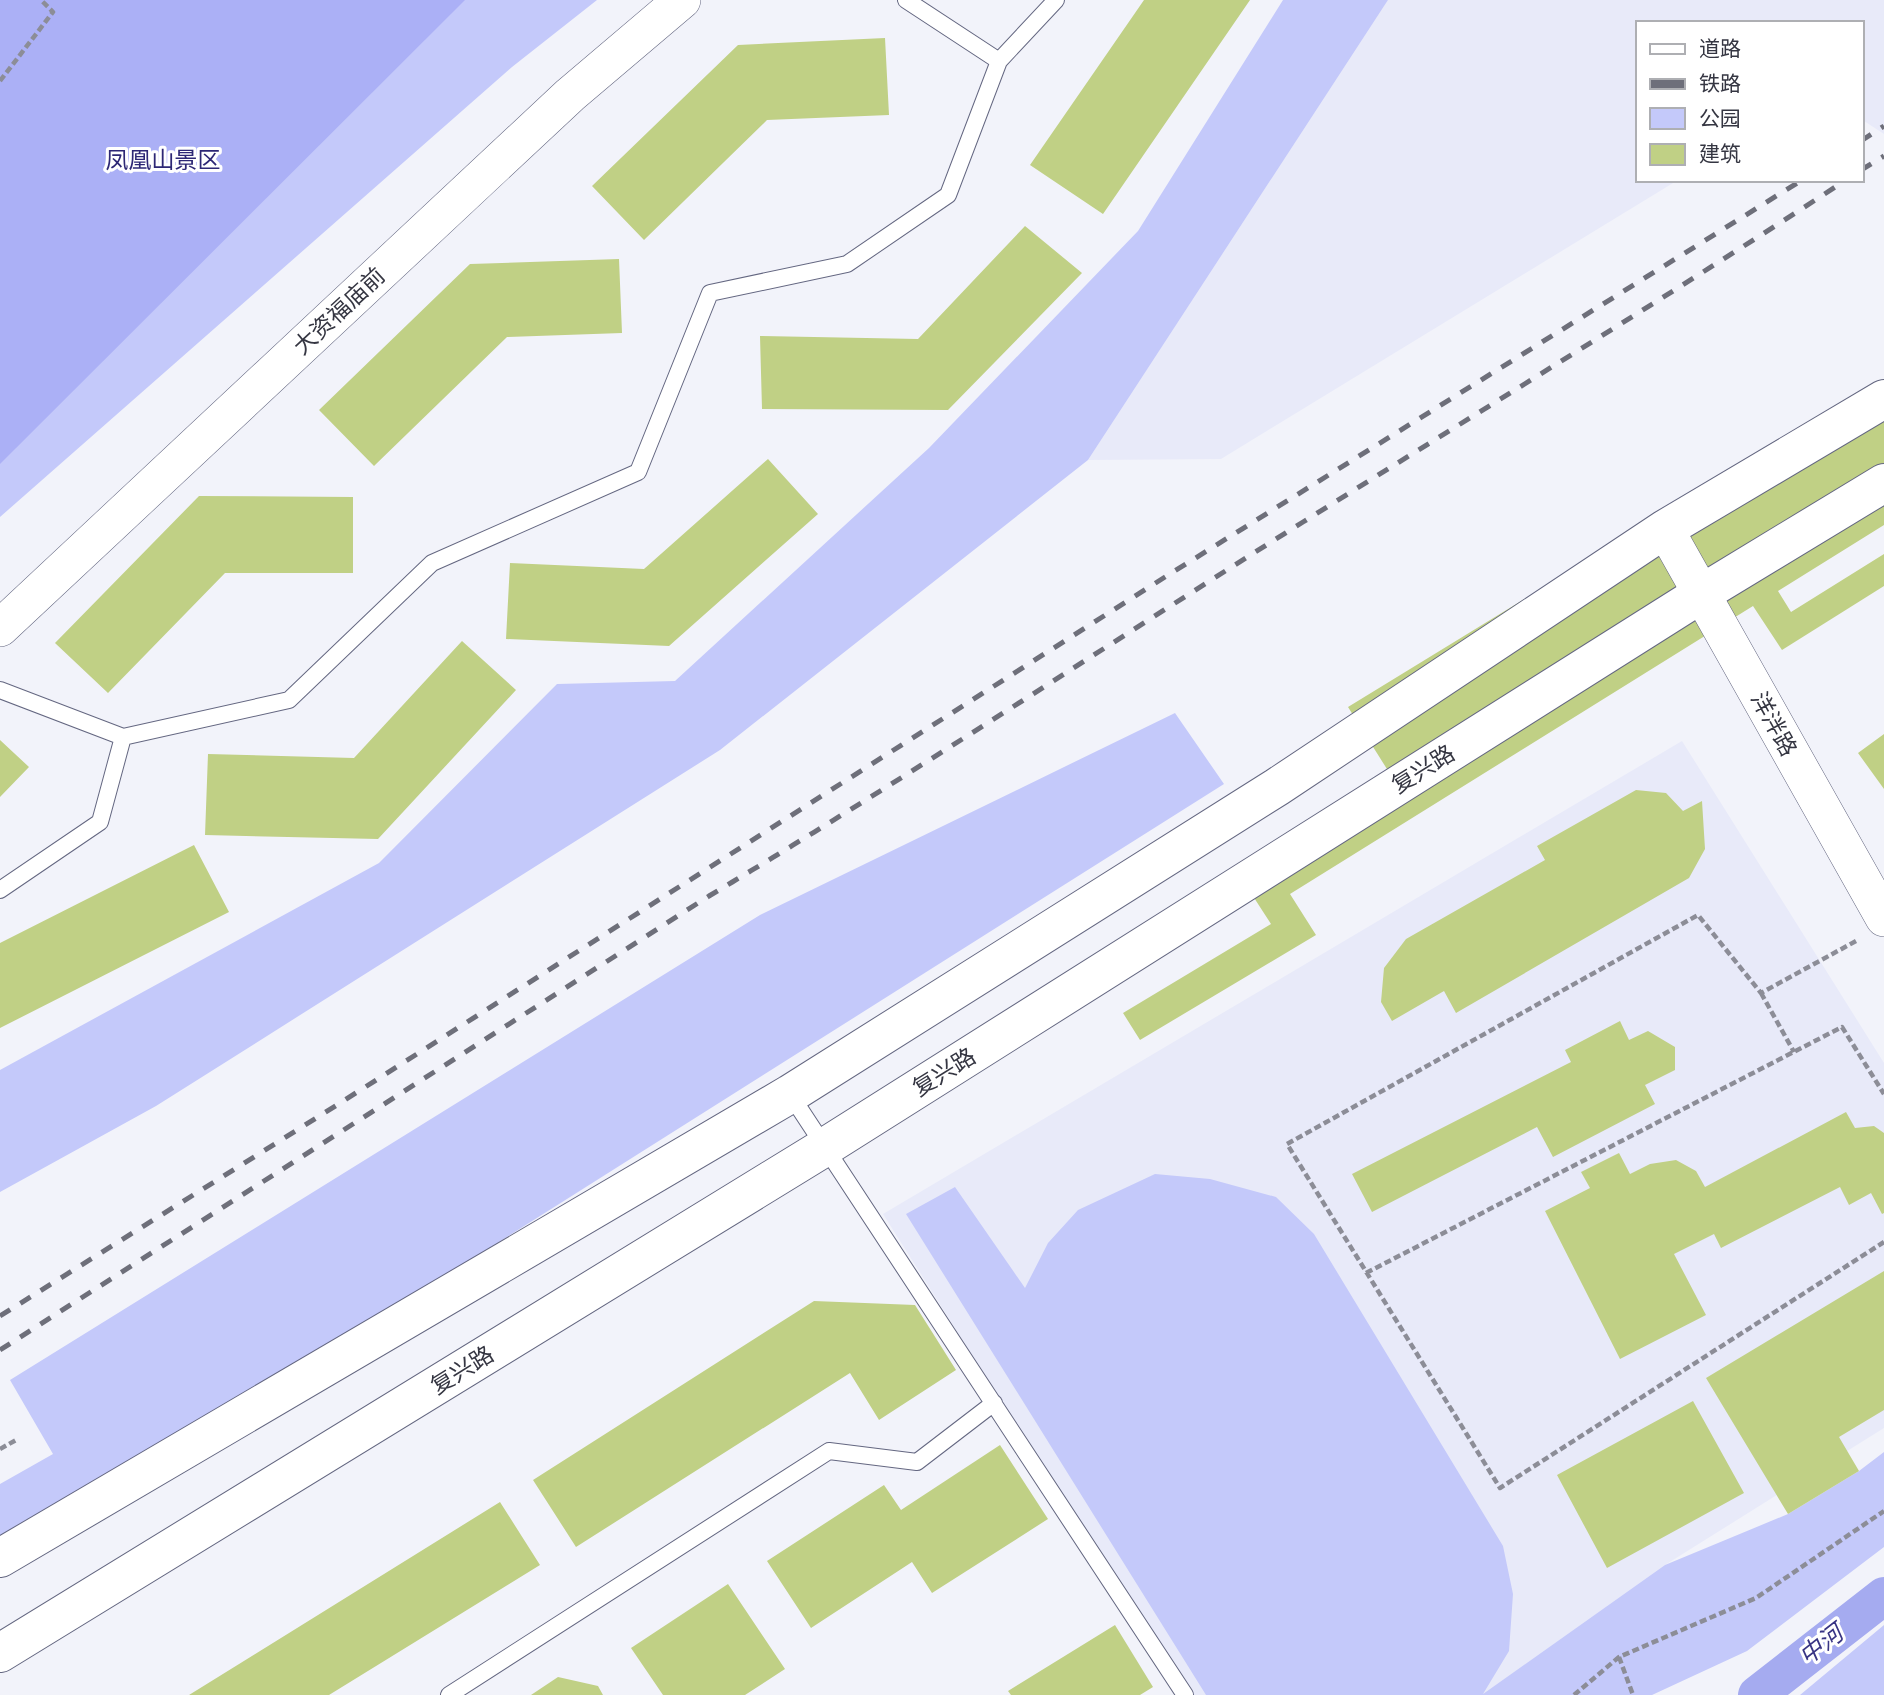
<svg xmlns="http://www.w3.org/2000/svg" width="1884" height="1695" font-family="'Exo 2','Noto Sans SC',sans-serif">
<style>
.built{fill:#e8eaf9}
.green{fill:#c4c9fa}
.forest{fill:#abb0f6}
.lines{fill:none;stroke-linecap:round;stroke-linejoin:round}
.canal{stroke:#a5abf0;stroke-width:38}
.building{fill:#c0d085}
.service-casing{stroke:#646781;stroke-width:18}
.tertiary-casing{stroke:#646781;stroke-width:38}
.primary-casing{stroke:#646781;stroke-width:40}
.path{stroke:#8c8d97;stroke-width:4.5;stroke-dasharray:7 3.5;stroke-linecap:butt}
.service{stroke:#fff;stroke-width:16}
.tertiary{stroke:#fff;stroke-width:37}
.primary{stroke:#fff;stroke-width:38}
.rail{stroke:#6e6f7a;stroke-width:5;stroke-dasharray:12 12;stroke-linecap:butt}
.labels{text-anchor:middle;stroke-width:6;stroke-linejoin:round;paint-order:stroke}
.park-label{font-size:23px;fill:#2d2775;stroke:#fff}
.street-label{font-size:23px;fill:#353642;stroke:#fff}
.water-label{font-size:24px;font-style:italic;fill:#383484;stroke:#fff}
</style>
<rect width="100%" height="100%" fill="#f2f3fa"/>
<!-- built -->
<path class="built" d="M1388,0H1884V134L1861,119V23H1637V180H1678L1221,459L1088,460Z
M1682,741L1884,1063V1428L1665,1565L1482,1695H1186L883,1214Z"/>
<!-- green -->
<path class="green" d="M0,0H597L512,67L0,517Z
M1283,0H1388L1088,460L720,750L156,1106L0,1192V1070L379,863L557,684L675,681L929,448L1138,231Z
M1175,713L1224,784L0,1557V1484L53,1454L10,1380L760,915Z
M1155,1174L1210,1179L1276,1197L1314,1234L1503,1546L1513,1594L1509,1651L1483,1694L1665,1565L1788,1514L1859,1471L1884,1452V1547L1747,1651L1652,1695H1206L906,1214L955,1187L1025,1288L1048,1243L1078,1210Z
M1884,1625V1695H1800Z"/>
<!-- forest -->
<path class="forest" d="M0,0H465L0,464Z"/>
<g class="lines">
<!-- canal -->
<path class="canal" d="M1757,1695L1884,1596"/>
</g>
<!-- building -->
<path class="building" d="M1144,0H1250L1103,214L1030,165Z
M885,38L889,115L767,120L644,240L592,186L738,45Z
M1025,226L1082,273L948,410L762,409L760,336L918,339Z
M619,259L622,333L507,337L374,466L319,410L470,264Z
M1884,379V525L1778,591L1791,612L1884,554V586L1782,650L1753,606L1290,894L1316,935L1140,1040L1123,1013L1271,924L1249,890L1402,793L1348,707Z
M768,459L818,514L669,646L506,639L510,563L644,569Z
M199,496L353,497V573H225L108,693L55,643Z
M462,641L516,690L378,839L205,835L208,754L354,758Z
M1884,734V789L1858,753Z
M0,740L29,767L0,797Z
M1636,790L1666,793L1683,811L1702,801L1705,849L1689,878L1456,1013L1444,991L1392,1021L1381,1002L1384,968L1406,939L1545,860L1537,846Z
M194,845L229,912L0,1028V943Z
M1620,1021L1629,1040L1648,1031L1675,1047V1070L1645,1085L1655,1104L1553,1157L1537,1127L1372,1212L1352,1174L1571,1062L1565,1050Z
M1846,1112L1855,1128L1874,1126L1884,1133V1213L1882,1214L1871,1193L1849,1205L1840,1187L1721,1248L1714,1234L1674,1254L1706,1315L1620,1359L1545,1211L1590,1188L1581,1172L1619,1153L1630,1174L1650,1164L1676,1160L1696,1171L1705,1187Z
M1884,1271V1410L1839,1437L1859,1471L1788,1514L1706,1378Z
M814,1301L915,1305L956,1370L879,1420L850,1373L576,1547L533,1480Z
M1693,1401L1744,1493L1607,1568L1557,1475Z
M1000,1445L1048,1519L932,1593L912,1562L811,1628L767,1561L884,1485L901,1510Z
M500,1502L540,1565L329,1695H189Z
M728,1584L785,1669L745,1695H663L631,1648Z
M1115,1625L1153,1687L1140,1695H1011L1008,1691Z
M558,1677L598,1686L603,1695H531Z"/>
<g class="lines">
<defs>
<path id="service" d="M906,0L999,61
M0,690L123,737L289,700L432,563L638,472L710,293L847,264L948,195L999,61L1056,0
M0,890L100,822L123,737
M790,1094L1185,1695
M449,1695L829,1451L917,1462L994,1403"/>
<path id="tertiary" d="M1665,529L1884,918
M0,628L570,95L682,0"/>
<path id="primary" d="M0,1558L790,1094L1277,787L1665,529L1884,399
M0,1653L825,1147L1701,594L1884,483"/>
</defs>
<!-- service casing -->
<use href="#service" class="service-casing"/>
<!-- tertiary casing -->
<use href="#tertiary" class="tertiary-casing"/>
<!-- primary casing -->
<use href="#primary" class="primary-casing"/>
<!-- path -->
<path class="path" d="M0,81L53,12L41,0
M1856,941L1761,993L1698,915L1287,1144L1500,1488L1884,1242
M1761,993L1794,1052
M1366,1273L1842,1027L1884,1094
M0,1449L16,1440
M1619,1657L1633,1695
M1574,1695L1619,1657L1756,1598L1884,1511"/>
<!-- service -->
<use href="#service" class="service"/>
<!-- tertiary -->
<use href="#tertiary" class="tertiary"/>
<!-- primary -->
<use href="#primary" class="primary"/>
<!-- rail -->
<path class="rail" d="M1861,141L1884,126
M1861,170L1884,156
M0,1316L337,1105L1165,577L1802,180
M0,1350L709,896C910,776 1105,646 1303,522C1485,408 1667,297 1846,180"/>
</g>
<g class="labels">
<!-- park labels -->
<g class="park-label">
<text x="163" y="168">凤凰山景区</text>
</g>
<!-- street labels -->
<g class="street-label">
<text transform="translate(339 311) rotate(-43)" y="8">大资福庙前</text>
<text transform="translate(1774 724) rotate(61)" y="8">洋泮路</text>
<text transform="translate(1423 769) rotate(-32)" y="8">复兴路</text>
<text transform="translate(944 1072) rotate(-32)" y="8">复兴路</text>
<text transform="translate(462 1370) rotate(-32)" y="8">复兴路</text>
</g>
<!-- water labels -->
<g class="water-label">
<text transform="translate(1821 1645) rotate(-38)" y="8">中河</text>
</g>
</g>
<!-- legend -->
<rect x="1636" y="21" width="228" height="161" fill="#ffffff" stroke="#aeafb3" stroke-width="2"/>
<rect x="1650" y="44" width="35" height="10" fill="#ffffff" stroke="#aeafb3" stroke-width="2"/>
<text x="1699" y="56" font-size="21" fill="#353642">道路</text>
<rect x="1650" y="79" width="35" height="10" fill="#6e6f7a" stroke="#aeafb3" stroke-width="2"/>
<text x="1699" y="91" font-size="21" fill="#353642">铁路</text>
<rect x="1650" y="108" width="35" height="21" fill="#c4c9fa" stroke="#aeafb3" stroke-width="2"/>
<text x="1699" y="126" font-size="21" fill="#353642">公园</text>
<rect x="1650" y="144" width="35" height="21" fill="#c0d085" stroke="#aeafb3" stroke-width="2"/>
<text x="1699" y="161" font-size="21" fill="#353642">建筑</text>
</svg>
